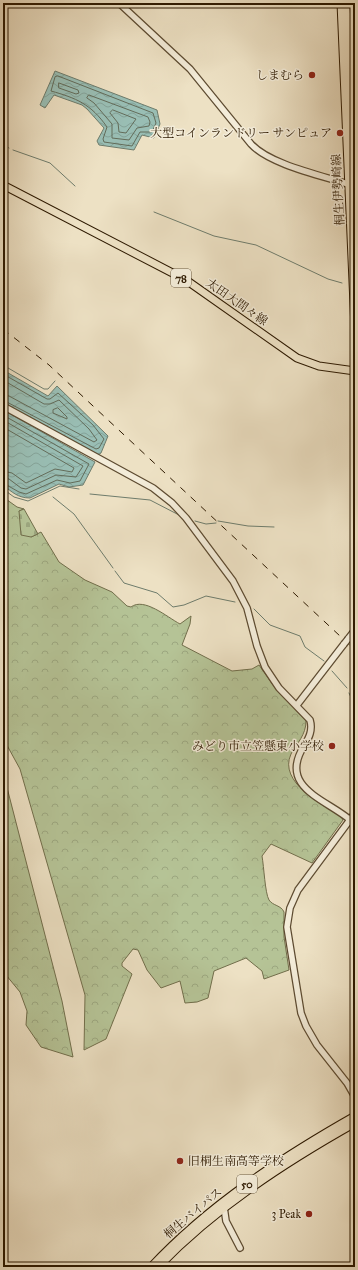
<svg xmlns="http://www.w3.org/2000/svg" width="358" height="1270" font-family="'IM FELL Great Primer','Noto Serif JP',serif">
<style>
.forest{fill:url(#forest-crowns);stroke:#716e4b}
.cemetery{fill:url(#cemetery-stones);stroke:#716e4b}
.water{fill:url(#water-waves);stroke:#6e7c6c}
.lines{fill:none;stroke-linecap:round;stroke-linejoin:round}
.shore{stroke:#636c5a;stroke-width:1}
.stream{stroke:#6e7c6c;stroke-width:1}
.tertiary-casing{stroke:#5d4b31;stroke-width:8}
.primary-casing{stroke:#2d1900;stroke-width:9}
.trunk-casing{stroke:#2d1900;stroke-width:9}
.tertiary{stroke:#f3ecd9;stroke-width:5.5}
.primary{stroke:#ede1c4;stroke-width:7}
.trunk{stroke:#ede1c4;stroke-width:7}
.rail{stroke:#2d1900;stroke-width:1;stroke-dasharray:7 7;stroke-linecap:butt}
.tertiary-bridge-casing{stroke:#5d4b31;stroke-width:8;stroke-linecap:butt}
.tertiary-bridge{stroke:#f3ecd9;stroke-width:5.5}
.poi-dot{fill:#8f2418;stroke:#f3ecd9;stroke-width:1.5}
.labels{text-anchor:middle;stroke-width:3;stroke-linejoin:round;paint-order:stroke}
.shield{fill:#f3ecd9;stroke:#685841;stroke-width:1}
.shield-label{font-size:11px;font-weight:bold;fill:#2d1900}
.poi-label{font-size:12px;fill:#2d1900;stroke:#f3ecd9;text-anchor:end}
.street-label{font-size:12px;fill:#2d1900;stroke:#f3ecd9}
</style>
<defs>
<pattern id="forest-crowns" width="20" height="18" patternUnits="userSpaceOnUse"><rect width="20" height="18" fill="#b5c396"/><path d="M2 6a3 3 0 1 1 6 0M12 15a3 3 0 1 1 6 0" fill="none" stroke="#9ca780"/></pattern>
<pattern id="cemetery-stones" width="16" height="16" patternUnits="userSpaceOnUse"><rect width="16" height="16" fill="#b5c396"/><path d="M2 7V4a2 2 0 0 1 4 0v3zM10 15v-3a2 2 0 0 1 4 0v3z" fill="#9ca780"/></pattern>
<pattern id="water-waves" width="16" height="10" patternUnits="userSpaceOnUse"><rect width="16" height="10" fill="#99beb4"/><path d="M0 5q4-4 8 0t8 0" fill="none" stroke="#84a399"/></pattern>
</defs>
<rect width="100%" height="100%" fill="#ede1c4"/>
<filter id="stains"><feTurbulence type="fractalNoise" baseFrequency=".005" numOctaves="4"/><feColorMatrix values="0 0 0 0 .2 0 0 0 0 .09 0 0 0 0 .02 0 0 0 .5 -.17"/></filter>
<radialGradient id="worn" r=".72"><stop offset=".6" stop-color="#630" stop-opacity="0"/><stop offset="1" stop-color="#630" stop-opacity=".3"/></radialGradient>
<!-- forest -->
<path class="forest" d="M3,497L17,507L24,509L19,511L31,537L41,532L59,562L85,580L112,592L127,606L131,607C144,597 167,617 180,624L191,616L190,624L182,645L232,671L252,669L259,665L273,685L306,721C306,735 297,743 291,754C278,782 322,805 341,816L343,820L312,863L271,844L262,856C264,867 265,893 269,900C273,906 281,905 284,912V937L289,970L264,979L262,971L246,958L214,971L208,998L197,1002L185,1003L180,981L161,988L147,970L138,950L133,949L122,963V966L132,974L106,1039L84,1050L85,995L20,769L3,738Z
M3,772L62,1001L73,1057L41,1047L26,1025L27,1011L20,992L6,975L3,966Z"/>
<!-- cemetery -->
<path class="cemetery" d="M24,509L38,534L31,537L21,535L19,511Z"/>
<!-- water -->
<path class="water" d="M55,71L157,110L160,124L154,138L142,135L134,150L99,145L97,141L104,128L87,109L82,105L54,95L45,108L40,105Z
M3,370L48,396L57,386L108,436L101,453L98,455L3,403Z
M3,410L95,462L83,485L69,487L59,484L30,498C18,498 12,492 3,485Z"/>
<g class="lines">
<!-- shore -->
<path class="shore" d="M58,76L153,113L156,123L152,132H140L132,146L104,142L103,139L107,127C91,104 76,98 51,91L55,77Z
M59,83L78,90L79,93L76,94L59,88Z
M89,95L148,117L150,122L149,126L137,128L129,140L112,138V124L94,103L87,98Z
M113,110L136,119L126,133L119,132L118,123L110,113Z
M3,374L47,399H50L58,393L93,425L104,439L99,448L96,449L3,400
M3,380L44,404H50L59,400L89,429L97,440L94,442L9,396L3,395
M58,408L67,417V419L53,413V410Z
M3,415L89,464L80,481L70,483L57,480L26,494L19,492L3,483
M3,420L83,466L76,477L56,475L26,489L21,488L9,479L3,478
M3,427L74,468L72,472L55,469L26,483L12,473L3,471"/>
<!-- stream -->
<path class="stream" d="M3,145L9,148
M13,150L50,163L75,186
M154,212L214,236L256,245L328,279L342,283
M3,365L44,389H48L55,381
M3,489L14,497L28,501L60,486L79,489
M90,494L150,500L179,515
M53,497L74,514L113,568
M195,521L206,524L216,523
M218,521L248,526L274,527
M115,571L124,583L157,593L173,607L184,605L206,596L235,602
M254,609L270,625L300,636L305,647L324,661
M332,671L347,688
M349,693L355,706"/>
<defs>
<path id="tertiary" d="M119,3L190,69L251,144C270,165 324,176 351,185
M3,406L153,488L172,503L186,518L233,581L247,608L257,646L265,667L279,688L310,720C313,730 309,738 304,746C278,787 325,799 349,819
M348,639L355,630
M297,705L344,644
M355,813L298,890L290,908L287,927L301,1013L306,1026L317,1045L347,1083L355,1097
M224,1207L226,1221L240,1248"/>
<path id="primary" d="M341,3L355,328
M346,3L355,201
M3,185L186,280L297,358L319,366L355,371"/>
<path id="trunk" d="M151,1267C209,1205 281,1158 355,1116
M158,1267C215,1208 284,1163 355,1123"/>
</defs>
<!-- tertiary casing -->
<use href="#tertiary" class="tertiary-casing"/>
<!-- primary casing -->
<use href="#primary" class="primary-casing"/>
<!-- trunk casing -->
<use href="#trunk" class="trunk-casing"/>
<!-- tertiary -->
<use href="#tertiary" class="tertiary"/>
<!-- primary -->
<use href="#primary" class="primary"/>
<!-- trunk -->
<use href="#trunk" class="trunk"/>
<!-- rail -->
<path class="rail" d="M3,329L49,365L355,650"/>
<defs>
<path id="tertiary-bridge" d="M344,644L348,639"/>
</defs>
<!-- tertiary-bridge casing -->
<use href="#tertiary-bridge" class="tertiary-bridge-casing"/>
<!-- tertiary-bridge -->
<use href="#tertiary-bridge" class="tertiary-bridge"/>
</g>
<!-- markers -->
<g class="poi-dot">
<circle cx="312" cy="75" r="4"/>
<circle cx="340" cy="133" r="4"/>
<circle cx="332" cy="746" r="4"/>
<circle cx="180" cy="1161" r="4"/>
<circle cx="309" cy="1214" r="4"/>
</g>
<g class="labels">
<!-- shield labels -->
<g class="shield">
<rect x="171" y="269" width="20" height="18" rx="3"/>
<rect x="237" y="1175" width="20" height="18" rx="3"/>
</g>
<g class="shield-label">
<text x="181" y="282">78</text>
<text x="247" y="1188">50</text>
</g>
<!-- poi labels -->
<g class="poi-label">
<text x="304" y="79">しまむら</text>
<text x="332" y="137">大型コインランドリー サンピュア</text>
<text x="324" y="750">みどり市立笠懸東小学校</text>
<text x="188" y="1165" text-anchor="start">旧桐生南高等学校</text>
<text x="301" y="1218">3 Peak</text>
</g>
<!-- street labels -->
<g class="street-label">
<text transform="translate(338 190) rotate(-93)" y="4">桐生伊勢崎線</text>
<text transform="translate(237 302) rotate(35)" y="4">太田大間々線</text>
<text transform="translate(193 1213) rotate(-40)" y="4">桐生バイパス</text>
</g>
</g>
<!-- margin -->
<rect width="358" height="1270" fill="none" stroke="#ede1c4" stroke-width="16"/>
<rect x="4" y="4" width="350" height="1262" fill="none" stroke="#2d1900" stroke-width="2"/>
<rect x="8" y="8" width="342" height="1254" fill="none" stroke="#2d1900"/>
<rect width="100%" height="100%" filter="url(#stains)"/>
<rect width="100%" height="100%" fill="url(#worn)"/>
</svg>
